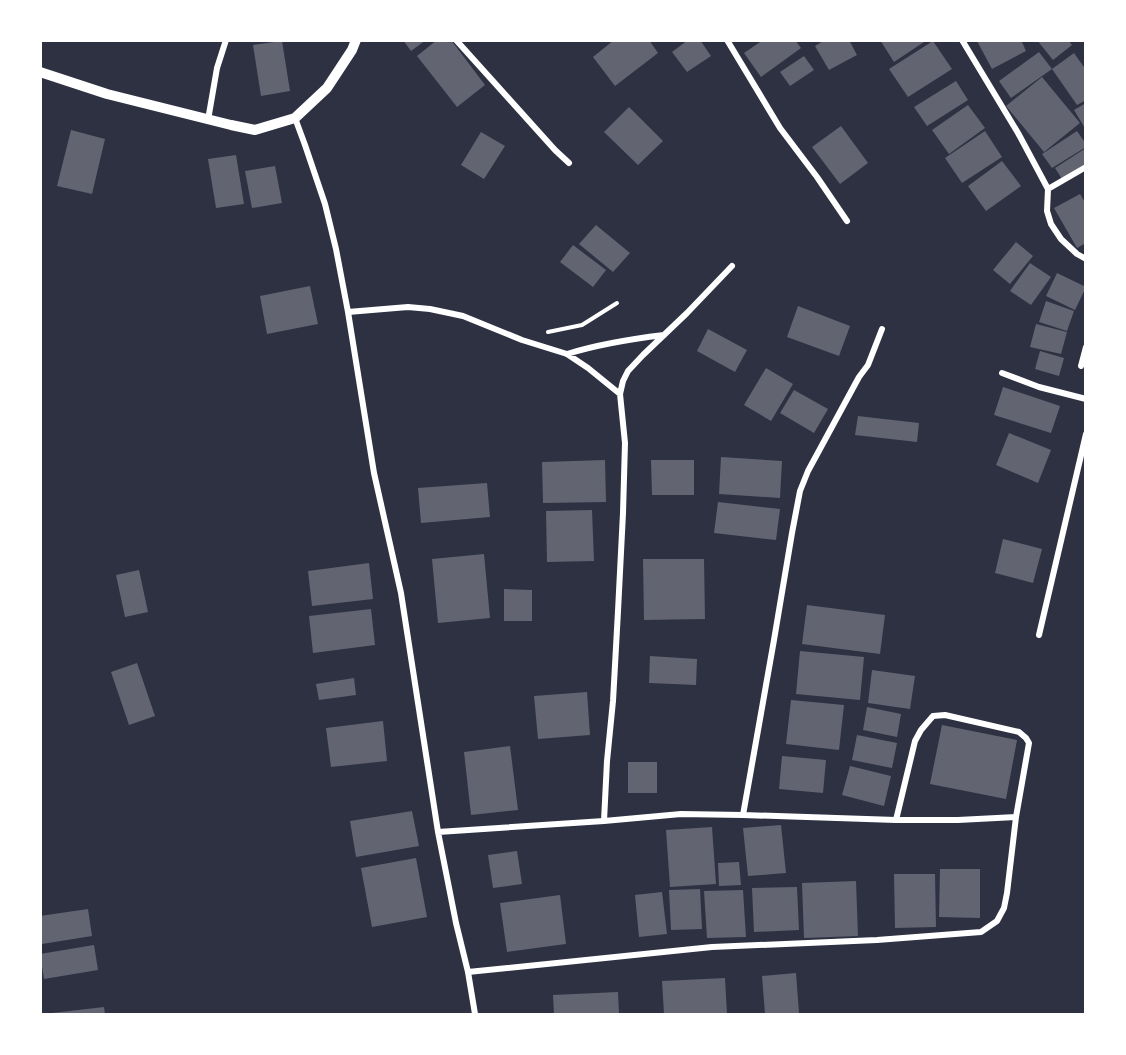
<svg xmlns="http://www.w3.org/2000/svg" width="1126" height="1055" font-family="Signika,sans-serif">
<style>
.building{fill:#626471}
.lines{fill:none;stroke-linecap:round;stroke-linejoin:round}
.path{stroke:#fff;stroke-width:4}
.minor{stroke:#fff;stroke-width:6}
.tertiary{stroke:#fff;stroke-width:10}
</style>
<rect width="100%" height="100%" fill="#2d3142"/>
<!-- building -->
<path class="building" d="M403,40H426L411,51Z
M437,40H451L485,85L457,107L417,56Z
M614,40H649L658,53L615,86L593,57Z
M688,40H700L711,56L687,72L672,52Z
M763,40H795L801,48L761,77L744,53Z
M825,40H849L857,55L829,70L815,46Z
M880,40H927L894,62Z
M978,40H1021L1026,51L992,69L977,41Z
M1037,40H1068L1072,45L1053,60Z
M282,41L290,91L261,96L253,45Z
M933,41L952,69L908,97L889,69Z
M1039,52L1052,69L1011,98L999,81Z
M1074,53L1086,70V100L1077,105L1052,69Z
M804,56L814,70L790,86L780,72Z
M1042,77L1080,123L1044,152L1006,106Z
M956,81L968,100L927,126L914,107Z
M1086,103V130L1074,110Z
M968,105L985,128L949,154L932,130Z
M629,107L663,141L638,165L604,132Z
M841,126L868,163L840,184L812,147Z
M71,130L105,139L92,194L57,186Z
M985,131L1002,157L962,183L945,158Z
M1077,131L1086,144V147L1052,168L1042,154Z
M481,132L505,146L484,179L461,165Z
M1086,148V164L1062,179L1055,168Z
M236,155L244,204L216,208L208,159Z
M1002,161L1021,186L986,211L968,186Z
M275,166L282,203L252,208L245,171Z
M1080,194L1086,204V243L1077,248L1054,208Z
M596,225L630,253L613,272L579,244Z
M1016,242L1033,256L1010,284L993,270Z
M573,245L606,270L593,287L560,262Z
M1030,263L1051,277L1031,305L1010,291Z
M1057,273L1086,287L1075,310L1046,296Z
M310,286L318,324L267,334L260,296Z
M1046,301L1074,311L1067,331L1039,322Z
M798,306L850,326L839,356L787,337Z
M1036,324L1067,332L1061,354L1030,347Z
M708,329L747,350L735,372L697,351Z
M1040,351L1064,358L1059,376L1035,369Z
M766,368L793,384L771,421L744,405Z
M1003,387L1060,406L1051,433L994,415Z
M794,390L828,409L814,433L780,413Z
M858,416L919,423L917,442L855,435Z
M1009,433L1051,450L1038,483L996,465Z
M721,457L782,461L780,498L719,494Z
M605,460L606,502L543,503L542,462Z
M651,460H694V495H652Z
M487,483L490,517L421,523L418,488Z
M718,502L780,509L776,540L714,533Z
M592,510L594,561L547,562L546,511Z
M1003,539L1042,549L1033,583L995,573Z
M484,554L490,618L438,623L432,559Z
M643,559H704L705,619L644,620Z
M369,563L373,599L312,606L308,571Z
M139,570L148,612L125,617L116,575Z
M504,589L532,590V621H504Z
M807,605L885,615L880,654L802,644Z
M371,609L375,645L313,653L309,616Z
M800,651L864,657L860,700L796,694Z
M650,656L697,659L696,685L649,683Z
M137,663L155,716L129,725L111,672Z
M872,670L915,676L910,709L868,703Z
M354,678L356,695L319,700L316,684Z
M587,692L590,735L538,739L534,696Z
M791,700L844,705L839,750L786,744Z
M867,707L901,714L897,737L863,730Z
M383,721L387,761L331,767L326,728Z
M942,725L1017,740L1006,799L930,784Z
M857,735L897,743L892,768L852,760Z
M510,746L518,810L471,815L464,752Z
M782,756L826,760L823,793L779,789Z
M628,762H657V793H628Z
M850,766L891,776L884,806L842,795Z
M412,811L419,846L356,857L350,821Z
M781,825L786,873L748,876L743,828Z
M712,827L716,884L670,887L666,830Z
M517,851L522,884L493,888L488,855Z
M416,858L427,917L372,927L361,868Z
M739,862L741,885L719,886L718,863Z
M940,869H980V918L939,917Z
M894,874H935L936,927L895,928Z
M856,881L858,936L804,938L802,883Z
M797,887L799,930L754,932L752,888Z
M700,889L702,929L671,930L669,890Z
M743,890L746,937L707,938L704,891Z
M662,892L667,934L639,937L635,895Z
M560,895L566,944L507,952L500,903Z
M88,909L92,936L42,944L40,916Z
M94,945L98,970L44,979L40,954Z
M796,973L799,1013L765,1014L762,976Z
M725,978L727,1014H664L662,981Z
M618,992L619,1014H554L553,995Z
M104,1007L105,1014H52V1013Z"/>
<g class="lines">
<!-- path -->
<path class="path" d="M548,332L582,325L617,303"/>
<!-- minor -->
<path class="minor" d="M456,40L555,150L569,163
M727,40L780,128L817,177L847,221
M962,40L1018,133L1048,189L1047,211L1051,224L1061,239L1077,254L1086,259
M295,118L305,145L325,204L336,249L348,312L374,473L401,593L438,832L456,923L468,972L475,1014
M208,120L217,68L226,40
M1048,189L1086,167
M348,312L408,307L430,309L463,316L522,340L567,354L588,368L620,394
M567,354C599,344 631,339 664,335
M1081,366L1086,347
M1002,373L1039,387L1086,399
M1039,635L1086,434
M743,815L774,640L792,533L800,491L808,471L859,377L868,365L882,329
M604,821L607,761L613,701L618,611L623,513L625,443L620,394L623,381L628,371L643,355L687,313L732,266
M438,832L604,821L681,814L743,815L896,820H958L1016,817
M468,972L712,947L877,940L981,932L997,921L1004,908L1007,893L1016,817L1029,743L1026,738L1019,732L945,715L933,716L921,730L915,741L896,820"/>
<!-- tertiary -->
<path class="tertiary" d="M40,72L107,94L231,125L255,130L295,118L327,88L352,50L356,40"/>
</g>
<!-- border -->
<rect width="1126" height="1055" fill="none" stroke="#ffffff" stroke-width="84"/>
</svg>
